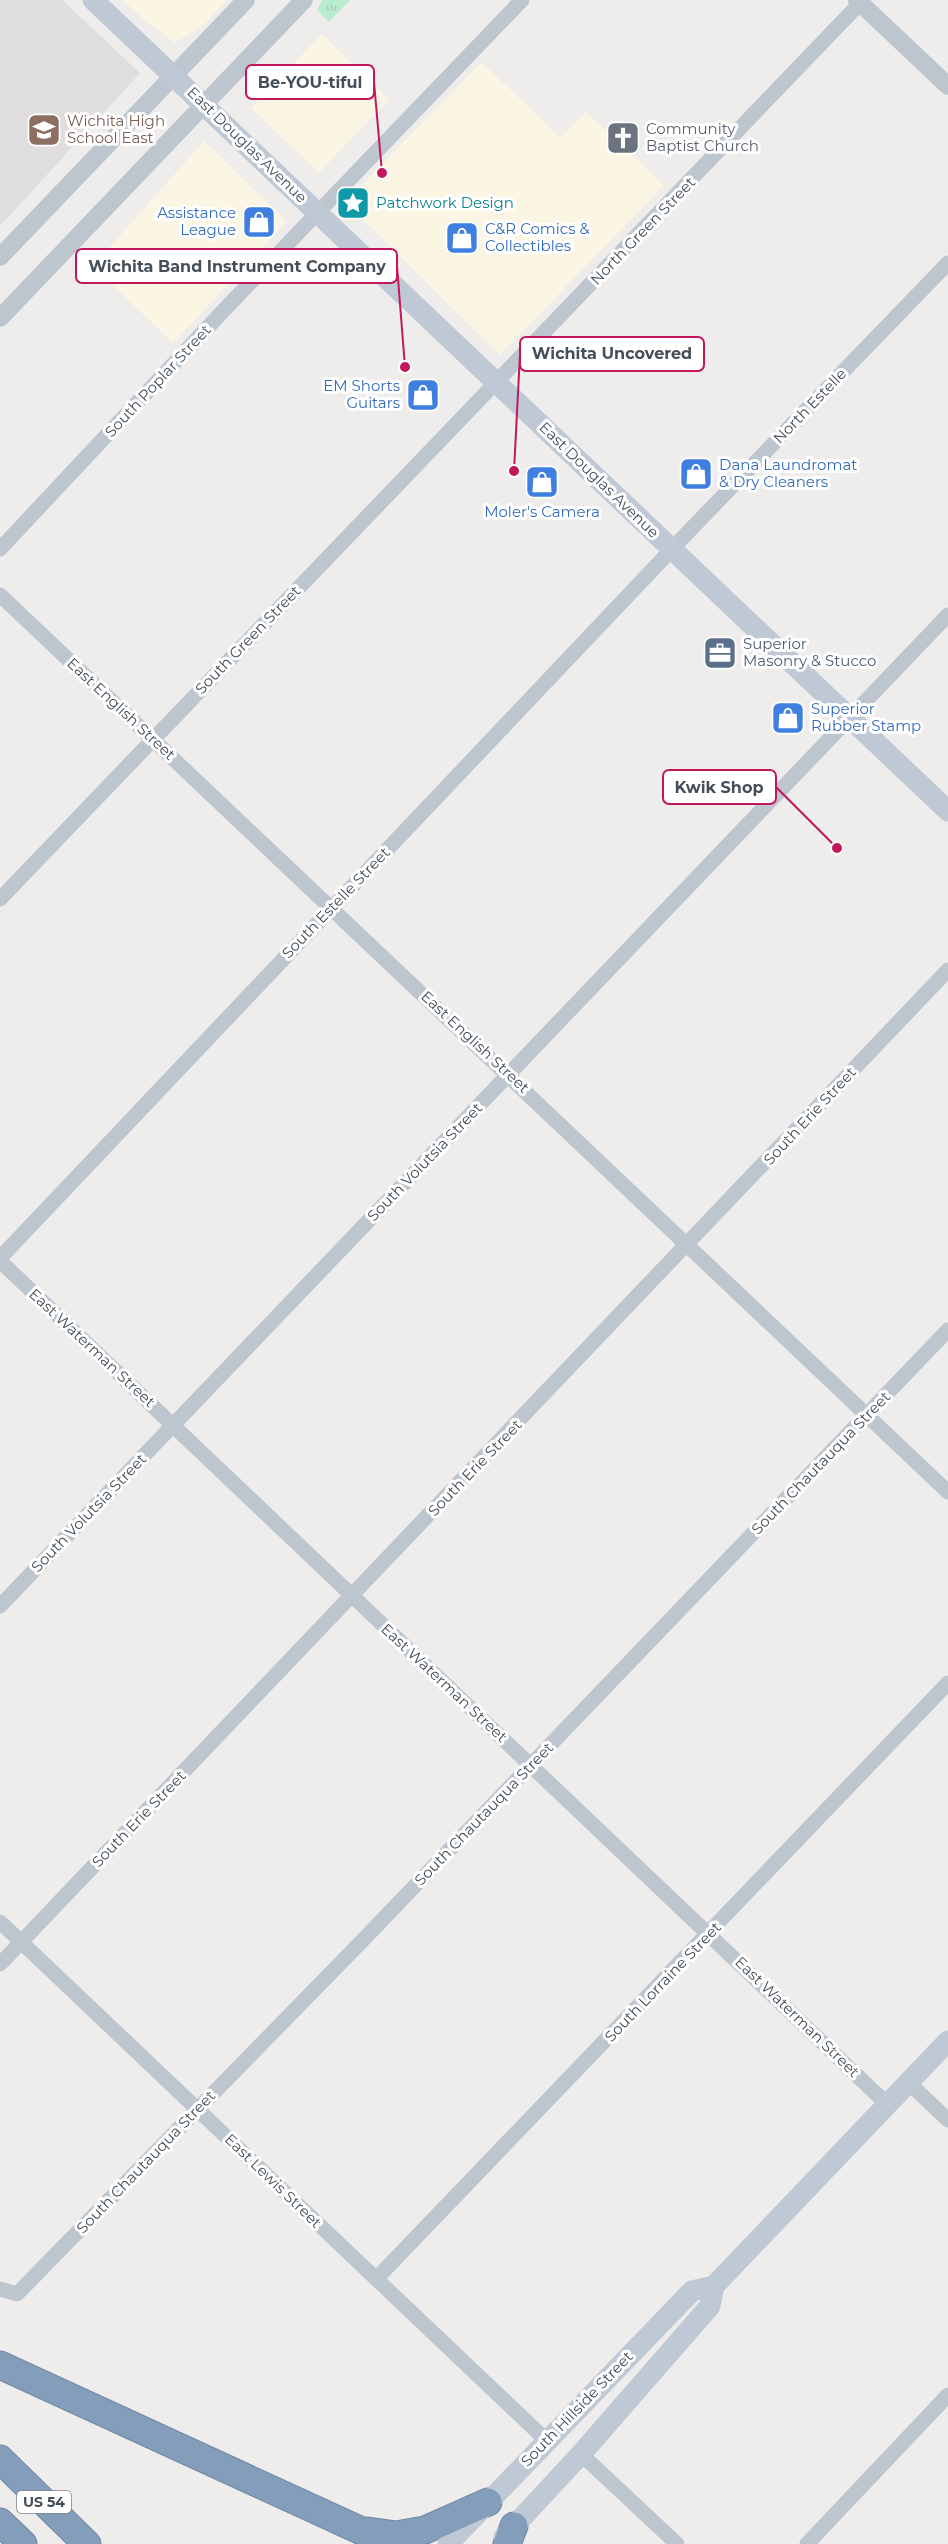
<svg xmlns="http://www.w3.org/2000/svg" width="948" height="2544" font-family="Montserrat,sans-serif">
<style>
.commercial{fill:#fbf5e4}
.education{fill:#e0ddde}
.grass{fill:url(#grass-tufts)}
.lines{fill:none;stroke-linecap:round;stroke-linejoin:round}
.motorway-casing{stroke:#6f88a6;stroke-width:29}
.minor{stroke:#bdc6ce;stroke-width:15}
.tertiary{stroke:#bdc6ce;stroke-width:18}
.secondary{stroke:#bec9d5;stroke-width:21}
.motorway{stroke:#849dbb;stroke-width:27}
.labels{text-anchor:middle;stroke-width:6;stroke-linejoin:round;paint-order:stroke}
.shield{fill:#fff;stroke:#7d848b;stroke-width:1.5}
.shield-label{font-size:14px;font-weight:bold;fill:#454f59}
.education-label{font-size:15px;fill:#785e54;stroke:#fff;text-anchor:start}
.worship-label{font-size:15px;fill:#5b616d;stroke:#fff;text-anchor:start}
.street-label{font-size:15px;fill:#454f59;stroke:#fff}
.culture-label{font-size:15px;fill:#0d838f;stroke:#fff;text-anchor:start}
.shop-label{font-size:15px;fill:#366cbe;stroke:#fff;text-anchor:start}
.service-label{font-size:15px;fill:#4e5e75;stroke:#fff;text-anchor:start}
.leader{fill:none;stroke:#c2185b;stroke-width:2}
.callout-dot{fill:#c2185b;stroke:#fff;stroke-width:2}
.callout{fill:#fff;stroke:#c2185b;stroke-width:2}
.callout-label{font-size:16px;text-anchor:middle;font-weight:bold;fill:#454f59}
</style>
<defs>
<pattern id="grass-tufts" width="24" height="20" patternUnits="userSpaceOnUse" patternTransform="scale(1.5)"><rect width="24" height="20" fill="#baedcf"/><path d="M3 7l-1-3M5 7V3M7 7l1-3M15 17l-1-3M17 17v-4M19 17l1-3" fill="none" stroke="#a1cdb4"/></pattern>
</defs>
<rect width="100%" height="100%" fill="#efecec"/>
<!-- commercial -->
<path class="commercial" d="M123,0H226L205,24L175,43L142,18Z
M322,34L389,99L319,173L251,108Z
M482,62L560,138L586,112L664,185L500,355L345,202Z
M204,141L287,221L173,343L93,266Z"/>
<!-- education -->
<path class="education" d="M0,0H62L140,73L0,226Z"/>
<!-- grass -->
<path class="grass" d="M322,0H350L329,22L317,10Z"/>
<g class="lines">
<defs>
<path id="motorway" d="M0,2365L390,2544
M0,2459L87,2544
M0,2522L23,2544
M368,2531L396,2535L425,2530L488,2502
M507,2544L514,2526"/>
</defs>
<!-- motorway casing -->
<use href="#motorway" class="motorway-casing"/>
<!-- minor -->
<path class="minor" d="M0,549L225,309L522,0
M0,595L948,1492
M0,899L863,0
M0,1258L692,528L948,263
M0,1261L888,2105
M0,1606L948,615
M0,1922L546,2440
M0,1964L948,970
M909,2083L948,2120
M376,2279L948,1683
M0,2289L17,2294L363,1940L948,1330
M581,2454L677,2544
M807,2544L948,2395"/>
<!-- tertiary -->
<path class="tertiary" d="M857,0L948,86
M0,257L246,0
M0,318L304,0"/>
<!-- secondary -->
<path class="secondary" d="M93,0L948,811
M504,2537L581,2454L710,2306L714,2286L948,2041
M448,2544L692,2291L714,2286"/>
<!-- motorway -->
<use href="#motorway" class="motorway"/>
</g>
<!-- icons -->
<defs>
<symbol id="school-square" viewBox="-11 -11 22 22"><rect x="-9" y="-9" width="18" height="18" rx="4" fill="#8d6e63" stroke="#fff"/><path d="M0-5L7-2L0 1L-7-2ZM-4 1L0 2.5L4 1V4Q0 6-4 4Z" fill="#fff"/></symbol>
<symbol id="church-square" viewBox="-11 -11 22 22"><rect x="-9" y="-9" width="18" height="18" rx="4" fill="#6b7280" stroke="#fff"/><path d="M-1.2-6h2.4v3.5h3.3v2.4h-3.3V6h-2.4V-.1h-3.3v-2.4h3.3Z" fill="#fff"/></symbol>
<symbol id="sight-square" viewBox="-11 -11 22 22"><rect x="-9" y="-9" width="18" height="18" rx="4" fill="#0f9aa8" stroke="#fff"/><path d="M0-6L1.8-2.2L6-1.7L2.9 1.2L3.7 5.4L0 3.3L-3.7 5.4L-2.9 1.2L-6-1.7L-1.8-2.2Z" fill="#fff"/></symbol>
<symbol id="shop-square" viewBox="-11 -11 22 22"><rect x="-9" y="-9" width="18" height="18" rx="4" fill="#3f7fe0" stroke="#fff"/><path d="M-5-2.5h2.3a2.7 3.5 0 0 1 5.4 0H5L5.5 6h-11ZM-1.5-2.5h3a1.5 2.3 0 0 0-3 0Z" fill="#fff"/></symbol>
<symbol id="office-square" viewBox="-11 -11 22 22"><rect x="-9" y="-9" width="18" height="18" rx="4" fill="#5c6f8a" stroke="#fff"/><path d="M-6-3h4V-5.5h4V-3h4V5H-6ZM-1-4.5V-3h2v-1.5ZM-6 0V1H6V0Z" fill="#fff"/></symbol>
</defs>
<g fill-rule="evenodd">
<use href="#school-square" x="25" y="111" width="38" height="38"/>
<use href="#church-square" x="604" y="119" width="38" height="38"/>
<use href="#sight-square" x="334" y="184" width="38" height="38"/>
<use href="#shop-square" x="240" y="203" width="38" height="38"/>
<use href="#shop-square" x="443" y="219" width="38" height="38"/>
<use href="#shop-square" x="404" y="376" width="38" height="38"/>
<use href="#shop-square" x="677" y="455" width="38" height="38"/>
<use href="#shop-square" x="523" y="463" width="38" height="38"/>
<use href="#office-square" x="701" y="634" width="38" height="38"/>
<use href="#shop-square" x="769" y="699" width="38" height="38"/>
</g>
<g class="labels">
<!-- shield labels -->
<rect class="shield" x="17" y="2491" width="54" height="22" rx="4.5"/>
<g class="shield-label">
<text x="44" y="2507">US 54</text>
</g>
<!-- education labels -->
<g class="education-label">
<text x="67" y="126">Wichita High<tspan x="67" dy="17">School East</tspan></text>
</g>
<!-- worship labels -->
<g class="worship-label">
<text x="646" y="134">Community<tspan x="646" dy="17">Baptist Church</tspan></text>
</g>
<!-- street labels -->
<g class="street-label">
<text transform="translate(247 145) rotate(44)" y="5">East Douglas Avenue</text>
<text transform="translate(643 231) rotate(-46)" y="5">North Green Street</text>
<text transform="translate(158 381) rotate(-47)" y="5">South Poplar Street</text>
<text transform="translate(810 406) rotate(-46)" y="5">North Estelle</text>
<text transform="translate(599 480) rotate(44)" y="5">East Douglas Avenue</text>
<text transform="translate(248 640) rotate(-46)" y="5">South Green Street</text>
<text transform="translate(121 709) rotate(43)" y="5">East English Street</text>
<text transform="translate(336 903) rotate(-46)" y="5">South Estelle Street</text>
<text transform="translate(475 1042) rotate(43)" y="5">East English Street</text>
<text transform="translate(810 1116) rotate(-47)" y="5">South Erie Street</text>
<text transform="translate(425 1162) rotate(-46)" y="5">South Volutsia Street</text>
<text transform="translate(92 1348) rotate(43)" y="5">East Waterman Street</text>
<text transform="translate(821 1463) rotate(-46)" y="5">South Chautauqua Street</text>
<text transform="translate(475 1468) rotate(-46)" y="5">South Erie Street</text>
<text transform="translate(89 1513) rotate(-46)" y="5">South Volutsia Street</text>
<text transform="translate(444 1683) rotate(43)" y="5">East Waterman Street</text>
<text transform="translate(484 1814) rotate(-46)" y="5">South Chautauqua Street</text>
<text transform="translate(139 1819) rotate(-46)" y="5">South Erie Street</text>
<text transform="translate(663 1982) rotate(-46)" y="5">South Lorraine Street</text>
<text transform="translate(797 2017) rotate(44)" y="5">East Waterman Street</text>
<text transform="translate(146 2162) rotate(-46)" y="5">South Chautauqua Street</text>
<text transform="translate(273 2181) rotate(44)" y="5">East Lewis Street</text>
<text transform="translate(577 2409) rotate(-46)" y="5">South Hillside Street</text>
</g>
<!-- culture labels -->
<g class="culture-label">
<text x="376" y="208">Patchwork Design</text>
</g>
<!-- shop labels -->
<g class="shop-label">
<text x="236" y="218" text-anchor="end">Assistance<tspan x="236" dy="17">League</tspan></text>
<text x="485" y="234">C&amp;R Comics &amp;<tspan x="485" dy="17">Collectibles</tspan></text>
<text x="400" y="391" text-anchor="end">EM Shorts<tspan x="400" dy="17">Guitars</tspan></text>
<text x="719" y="470">Dana Laundromat<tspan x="719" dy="17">&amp; Dry Cleaners</tspan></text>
<text x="542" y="517" text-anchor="middle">Moler's Camera</text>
<text x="811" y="714">Superior<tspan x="811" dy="17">Rubber Stamp</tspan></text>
</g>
<!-- service labels -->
<g class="service-label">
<text x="743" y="649">Superior<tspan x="743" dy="17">Masonry &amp; Stucco</tspan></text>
</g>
</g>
<!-- callouts -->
<path class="leader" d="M382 173L374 82M405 367L397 266M514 471L520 354M837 848L776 787"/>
<g class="callout-dot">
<circle cx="382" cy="173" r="6"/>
<circle cx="405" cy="367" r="6"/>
<circle cx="514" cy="471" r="6"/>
<circle cx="837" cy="848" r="6"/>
</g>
<g class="callout">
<rect x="246" y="65" width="128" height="34" rx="6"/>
<rect x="76" y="249" width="321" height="34" rx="6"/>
<rect x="520" y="337" width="184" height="34" rx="6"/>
<rect x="663" y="770" width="113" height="34" rx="6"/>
</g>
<g class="callout-label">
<text x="310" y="88">Be-YOU-tiful</text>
<text x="237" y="272">Wichita Band Instrument Company</text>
<text x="612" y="359">Wichita Uncovered</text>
<text x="719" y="793">Kwik Shop</text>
</g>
</svg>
